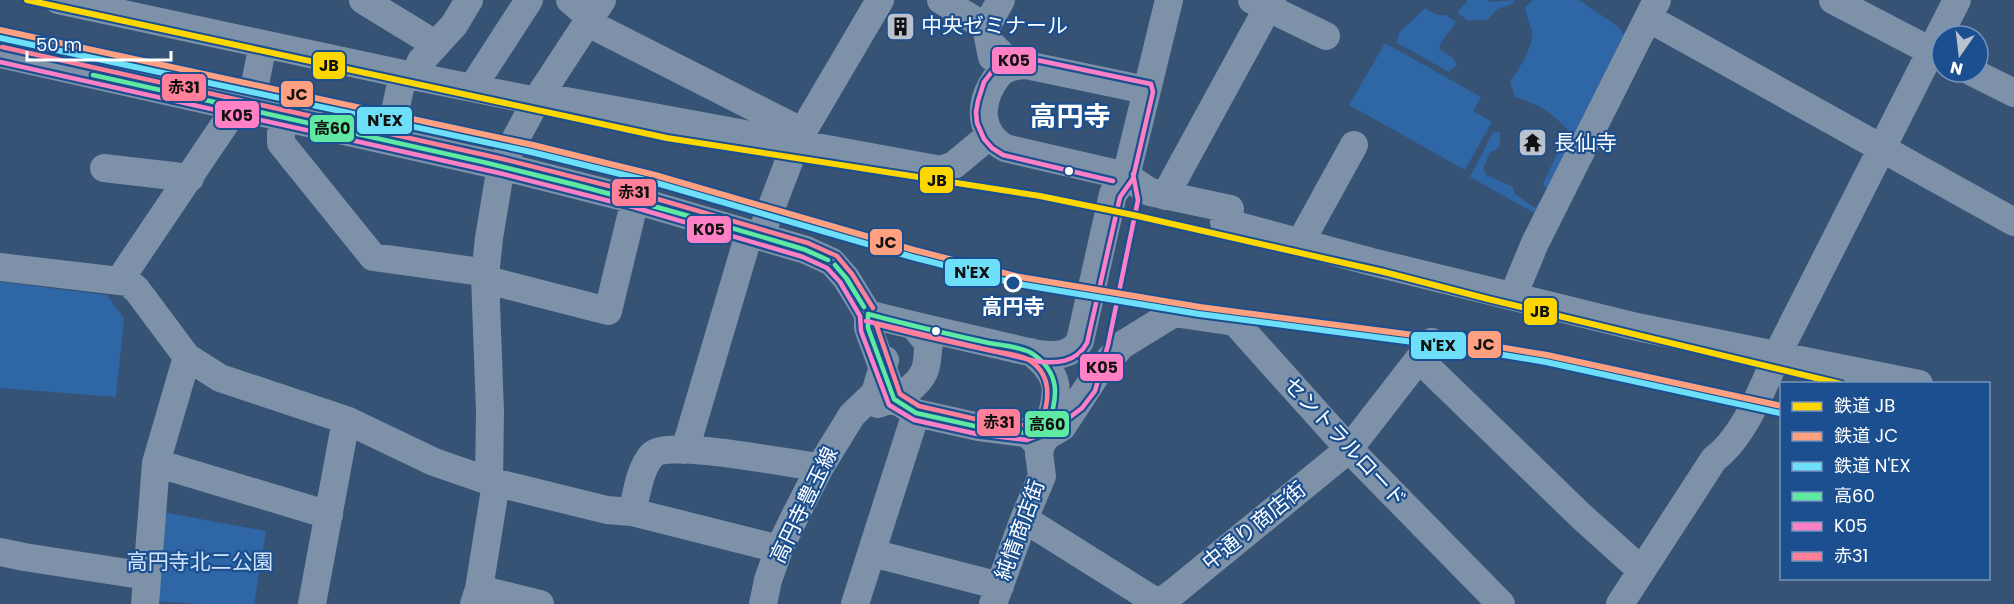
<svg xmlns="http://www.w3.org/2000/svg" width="2014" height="604" font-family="Poppins,'Noto Sans JP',sans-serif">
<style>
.green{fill:#2f66a5}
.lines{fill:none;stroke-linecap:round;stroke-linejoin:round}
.minor{stroke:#7d92a8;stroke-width:28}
.bus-1-casing{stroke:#1b4f8f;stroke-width:9}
.bus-2-casing{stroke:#1b4f8f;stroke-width:9}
.bus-3-casing{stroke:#1b4f8f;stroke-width:9}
.bus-1{stroke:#60e9a3;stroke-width:4.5}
.bus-2{stroke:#ff80c5;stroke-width:4.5}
.bus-3{stroke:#ff8098;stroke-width:4.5}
.rail-1-casing{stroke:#1b4f8f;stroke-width:10}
.rail-2-casing{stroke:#1b4f8f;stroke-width:10}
.rail-3-casing{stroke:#1b4f8f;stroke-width:10}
.rail-1{stroke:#ffd700;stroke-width:6}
.rail-2{stroke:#ffa080;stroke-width:6}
.rail-3{stroke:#6ddff8;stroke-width:6}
.bus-dot{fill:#fff;stroke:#1b4f8f;stroke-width:2}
.stop-dot{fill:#1b4f8f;stroke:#fff;stroke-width:3}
.labels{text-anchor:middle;stroke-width:4.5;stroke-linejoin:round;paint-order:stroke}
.poi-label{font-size:21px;fill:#fff;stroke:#1b4f8f;text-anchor:start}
.stop-label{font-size:21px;font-weight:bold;fill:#fff;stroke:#1b4f8f}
.street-label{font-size:21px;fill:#fff;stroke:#1b4f8f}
.park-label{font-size:21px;fill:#cfe3fa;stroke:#1b4f8f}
.district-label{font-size:27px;font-weight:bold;fill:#fff;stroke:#1b4f8f}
.line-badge{stroke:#1b4f8f;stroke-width:2}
.pale-badge-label{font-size:16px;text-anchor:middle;font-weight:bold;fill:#111}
</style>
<rect width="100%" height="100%" fill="#365274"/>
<!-- green -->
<path class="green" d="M1467,0H1488L1490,2L1515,0L1512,4L1497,9L1487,20H1467L1457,12L1467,2Z
M1533,0H1579L1616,25L1624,34L1547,189L1543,184L1568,130C1551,112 1538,104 1515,97L1510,82C1518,71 1535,44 1532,30C1529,22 1526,16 1525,7Z
M1425,8L1437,15H1446L1456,22C1450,32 1442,38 1439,49L1453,58L1457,65L1449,72L1397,43L1399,33Z
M1385,43L1481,97L1473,111L1492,122L1465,170L1349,105Z
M1493,132H1500V145L1495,151H1491L1483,168L1486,175L1513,187L1515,194L1535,208L1542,198L1540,216L1470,177Z
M0,282L107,295L124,318L116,397L0,388Z
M163,512L266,531L254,604H200L154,601Z"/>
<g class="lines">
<!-- minor -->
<path class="minor" d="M58,0L403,74L536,101L555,99L941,170L954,165L990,135
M363,0L435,44
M570,0L585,13L596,27L803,132
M941,0L986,27L992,57
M1252,0L1326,36
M1833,0L1942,57
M1648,18L2014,222
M986,27L1001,0
M989,42L1006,59L1026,65L1146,90
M0,54L501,166L635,200L806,250L832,262L846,278L868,314V328L894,399L916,413L979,427L1025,433L1049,423L1078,402
M1026,65C1017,66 1010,66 1003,71C997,75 995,80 991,86C979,109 981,134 1005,148L1126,176L1150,192L1230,209L1224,222L1372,262L1637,327L1919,384
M1972,72L2014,93
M415,75L421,61L454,25L469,0
M472,88L529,0
M250,109L263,44
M284,117L281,133V143L373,257L481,272L491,281L608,311L635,200
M389,140L403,74
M104,168L190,178
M1165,196L1272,0
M760,237L796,143L880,0
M1300,243L1354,145
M0,267L128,282L137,290L187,357L220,378L346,420L434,462L489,481L607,510L632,512L779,549
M119,281L237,106
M1513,296L1535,243L1657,0
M868,314C910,325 951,334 994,344C1015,348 1041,358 1062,354C1070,352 1076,348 1080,341L1113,194L1126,176L1169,0
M1031,352C1060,375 1060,390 1049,423
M1420,360L1581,516L1641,570
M878,404C894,399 916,389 924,372C928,365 927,352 929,344L915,327
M685,450L749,234
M1039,455L1041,444L1047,436L1062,427L1098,372L1122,345L1174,313L1235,322L1349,449L1501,604
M156,463L329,515
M489,481L490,412L485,276L489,238L501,166L536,101L602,0
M632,512C637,494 639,470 652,455C667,438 793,465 820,467
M1024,519L1158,603
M0,552L24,557L147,576
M872,553L1000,586
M479,589L540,604
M145,604L156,463L187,357
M312,604L346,420
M474,604L479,589L496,483
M763,604L768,580L779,549L796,514L820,467L852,415L875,393L885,360
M855,604L916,413
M993,604L1024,519L1042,476L1038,445L1032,438
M1157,604L1173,593L1349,449L1432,342
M1620,604L1714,459C1743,438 1763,388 1777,355L1957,0"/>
<defs>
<path id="bus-1" d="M93,75L483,162
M93,75L483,162
M483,162L607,193L728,227
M483,162L577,185L728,227
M728,227L776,241
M728,227L776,241
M776,241L803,249L828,260
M776,241L806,250L828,260
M835,265L847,279L864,307
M835,265L846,278L864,307
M868,314C908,325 948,334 989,343C1000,345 1024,347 1033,354C1060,373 1058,395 1049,423L1025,433L979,427L916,413L894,399L868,328Z"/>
<path id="bus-2" d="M0,62L499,173L633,207L803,257L827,268L840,282L860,316L861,331L889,405L914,420L977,434L1027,440L1053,430L1082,408L1095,391L1108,345L1138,200L1133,174
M1113,181L1003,155L992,148L984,139L977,123L976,112L978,101L984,82L994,69L1002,63L1027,58L1151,84L1153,92L1133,178
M866,321L1035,361C1056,364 1076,363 1087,343L1120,197L1132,180"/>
<path id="bus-3" d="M2,47L503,159L637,193L808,243L837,256L852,274L873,308
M876,324C913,334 950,342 988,350C1000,353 1019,354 1029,360C1051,374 1050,396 1043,417L1024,425L980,420L919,406L900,394Z"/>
</defs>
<!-- bus-1 casing -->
<use href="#bus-1" class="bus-1-casing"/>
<!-- bus-2 casing -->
<use href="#bus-2" class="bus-2-casing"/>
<!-- bus-3 casing -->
<use href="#bus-3" class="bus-3-casing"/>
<!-- bus-1 -->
<use href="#bus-1" class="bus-1"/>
<!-- bus-2 -->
<use href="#bus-2" class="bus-2"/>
<!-- bus-3 -->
<use href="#bus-3" class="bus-3"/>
<defs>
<path id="rail-1" d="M27,0L667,138L1040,196L1133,215L1384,272L1488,299L1841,384"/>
<path id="rail-2" d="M0,30L533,145L655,175L914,250L1020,277L1200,307L1475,343L1547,355L1782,406"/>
<path id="rail-3" d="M0,38L531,152L653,182L912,257L1018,284L1199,314L1474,350L1546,362L1780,413"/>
</defs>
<!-- rail-1 casing -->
<use href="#rail-1" class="rail-1-casing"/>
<!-- rail-2 casing -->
<use href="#rail-2" class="rail-2-casing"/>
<!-- rail-3 casing -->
<use href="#rail-3" class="rail-3-casing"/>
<!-- rail-1 -->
<use href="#rail-1" class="rail-1"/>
<!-- rail-2 -->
<use href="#rail-2" class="rail-2"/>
<!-- rail-3 -->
<use href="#rail-3" class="rail-3"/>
</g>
<!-- icons -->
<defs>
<symbol id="building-square" viewBox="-11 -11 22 22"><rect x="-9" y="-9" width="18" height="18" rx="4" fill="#b9c2ce" stroke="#1b4f8f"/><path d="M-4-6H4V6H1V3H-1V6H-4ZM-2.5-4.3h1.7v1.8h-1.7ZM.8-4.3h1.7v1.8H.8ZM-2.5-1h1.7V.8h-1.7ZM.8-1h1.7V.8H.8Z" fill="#111"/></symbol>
<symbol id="temple-square" viewBox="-11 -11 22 22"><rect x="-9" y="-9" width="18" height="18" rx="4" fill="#b9c2ce" stroke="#1b4f8f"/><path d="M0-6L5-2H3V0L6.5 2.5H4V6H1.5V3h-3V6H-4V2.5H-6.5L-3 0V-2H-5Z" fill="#111"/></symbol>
</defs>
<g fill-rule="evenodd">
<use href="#building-square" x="884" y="10" width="33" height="33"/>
<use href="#temple-square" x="1516" y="126" width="33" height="33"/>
</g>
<!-- markers -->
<g class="bus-dot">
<circle cx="1069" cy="171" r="5"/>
<circle cx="936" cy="331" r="5"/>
</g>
<circle class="stop-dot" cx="1013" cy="283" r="8"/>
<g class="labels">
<!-- poi labels -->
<g class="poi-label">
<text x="921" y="33">中央ゼミナール</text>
<text x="1554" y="150">長仙寺</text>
</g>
<!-- stop labels -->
<g class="stop-label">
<text x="1013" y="314">高円寺</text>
</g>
<!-- street labels -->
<g class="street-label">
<text transform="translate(1345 442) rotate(47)" y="7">セントラルロード</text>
<text transform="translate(804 505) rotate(-64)" y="7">高円寺豊玉線</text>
<text transform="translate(1254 526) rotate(-39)" y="7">中通り商店街</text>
<text transform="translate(1020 530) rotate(-70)" y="7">純情商店街</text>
</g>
<!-- park labels -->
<g class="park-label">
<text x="200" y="569">高円寺北二公園</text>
</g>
<!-- district labels -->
<g class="district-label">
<text x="1070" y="126">高円寺</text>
</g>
</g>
<g class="line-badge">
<rect x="991" y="46" width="46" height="29" rx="6" fill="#ff80c5"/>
<rect x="312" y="51" width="34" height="29" rx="6" fill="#ffd700"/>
<rect x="161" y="73" width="46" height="29" rx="6" fill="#ff8098"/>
<rect x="280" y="80" width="34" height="28" rx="6" fill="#ffa080"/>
<rect x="214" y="100" width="46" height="29" rx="6" fill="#ff80c5"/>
<rect x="356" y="106" width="57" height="29" rx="6" fill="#6ddff8"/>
<rect x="309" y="114" width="46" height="29" rx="6" fill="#60e9a3"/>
<rect x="919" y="166" width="35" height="28" rx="6" fill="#ffd700"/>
<rect x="611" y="178" width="46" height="29" rx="6" fill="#ff8098"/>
<rect x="686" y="215" width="46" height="29" rx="6" fill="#ff80c5"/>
<rect x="869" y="228" width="34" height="28" rx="6" fill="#ffa080"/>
<rect x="944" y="258" width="57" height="29" rx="6" fill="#6ddff8"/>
<rect x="1523" y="297" width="35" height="29" rx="6" fill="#ffd700"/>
<rect x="1467" y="330" width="35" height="29" rx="6" fill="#ffa080"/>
<rect x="1410" y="331" width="57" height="29" rx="6" fill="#6ddff8"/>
<rect x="1079" y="353" width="45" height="29" rx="6" fill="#ff80c5"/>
<rect x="976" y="408" width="45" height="29" rx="6" fill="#ff8098"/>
<rect x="1024" y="410" width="46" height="28" rx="6" fill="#60e9a3"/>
</g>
<g class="pale-badge-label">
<text x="1014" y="66">K05</text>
<text x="329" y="71">JB</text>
<text x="184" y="93">赤31</text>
<text x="297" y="100">JC</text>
<text x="237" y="121">K05</text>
<text x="385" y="126">N'EX</text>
<text x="332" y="134">高60</text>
<text x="937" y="186">JB</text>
<text x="634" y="198">赤31</text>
<text x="709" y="235">K05</text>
<text x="886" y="248">JC</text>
<text x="972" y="278">N'EX</text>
<text x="1540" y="317">JB</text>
<text x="1484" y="350">JC</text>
<text x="1438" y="351">N'EX</text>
<text x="1102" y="373">K05</text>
<text x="999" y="428">赤31</text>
<text x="1047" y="430">高60</text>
</g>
<!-- legend -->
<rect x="1780" y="382" width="210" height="198" fill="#1b4f8f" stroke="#7695bc" stroke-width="1.5"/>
<rect x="1792" y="402" width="30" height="9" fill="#ffd700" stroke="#7695bc" stroke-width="1.5"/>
<text x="1834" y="412" font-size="18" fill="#ffffff">鉄道 JB</text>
<rect x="1792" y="432" width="30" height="9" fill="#ffa080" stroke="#7695bc" stroke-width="1.5"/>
<text x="1834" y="442" font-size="18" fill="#ffffff">鉄道 JC</text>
<rect x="1792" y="462" width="30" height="9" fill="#6ddff8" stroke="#7695bc" stroke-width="1.5"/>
<text x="1834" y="472" font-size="18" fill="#ffffff">鉄道 N'EX</text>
<rect x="1792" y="492" width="30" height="9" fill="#60e9a3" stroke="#7695bc" stroke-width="1.5"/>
<text x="1834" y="502" font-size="18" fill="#ffffff">高60</text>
<rect x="1792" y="522" width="30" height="9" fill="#ff80c5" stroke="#7695bc" stroke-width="1.5"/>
<text x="1834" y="532" font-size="18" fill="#ffffff">K05</text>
<rect x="1792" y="552" width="30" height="9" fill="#ff8098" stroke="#7695bc" stroke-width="1.5"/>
<text x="1834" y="562" font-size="18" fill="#ffffff">赤31</text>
<!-- north arrow -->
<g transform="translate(1960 54) rotate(194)"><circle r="28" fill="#1b4f8f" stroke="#7695bc" stroke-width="1.5"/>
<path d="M0-4.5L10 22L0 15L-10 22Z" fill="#b9c2ce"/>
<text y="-9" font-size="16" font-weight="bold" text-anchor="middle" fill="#ffffff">N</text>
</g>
<!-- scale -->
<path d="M27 51v9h144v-9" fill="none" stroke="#ffffff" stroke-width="3"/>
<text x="36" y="51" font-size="18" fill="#ffffff" stroke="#1b4f8f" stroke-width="4.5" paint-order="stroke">50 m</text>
</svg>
